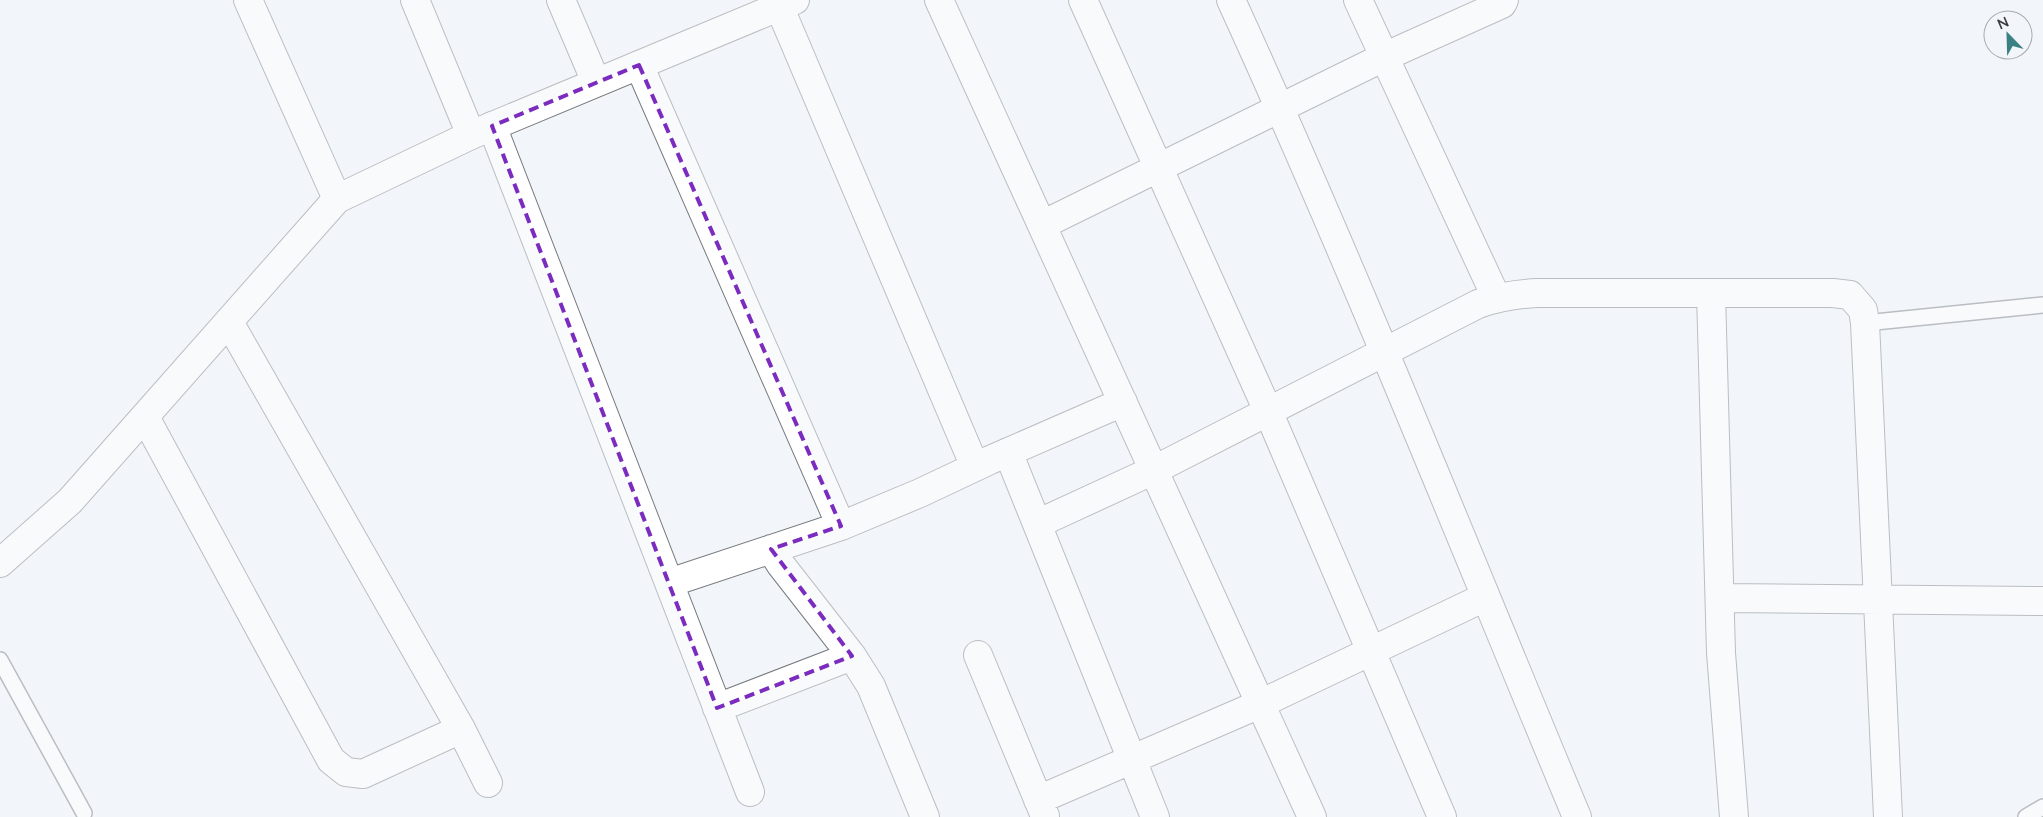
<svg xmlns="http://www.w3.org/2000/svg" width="2043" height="817" font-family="Lato,sans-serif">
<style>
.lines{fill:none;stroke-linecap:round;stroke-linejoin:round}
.service-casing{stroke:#777b7e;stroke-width:18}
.minor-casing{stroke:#777b7e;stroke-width:30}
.tertiary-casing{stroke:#777b7e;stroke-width:30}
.service{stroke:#fff;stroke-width:15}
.minor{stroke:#fff;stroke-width:28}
.tertiary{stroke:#fff;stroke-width:28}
.marked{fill:none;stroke:#7b2cbf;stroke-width:4;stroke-dasharray:10 6;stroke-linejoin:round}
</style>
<rect width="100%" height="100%" fill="#f2f6fa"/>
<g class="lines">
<defs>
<path id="service" d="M1865,323L2043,305
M0,660L84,813
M2026,817L2043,807"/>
<path id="minor" d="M248,0L337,199
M415,0L471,135
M561,0L596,82
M939,0L1312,817
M1083,0L1268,411L1442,817
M1231,0C1354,269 1463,544 1577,817
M1358,0L1496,297
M779,6L975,467
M639,65L841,526
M492,126L750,792
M1042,225L1384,57L1502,4L1504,0
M1711,293L1721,653L1734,817
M229,322L461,729L488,783
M145,417L331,760L346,772L363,774L461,729
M1008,452L1155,817
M1037,524L1154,470L1478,304C1498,297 1516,294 1537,293H1833L1850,295L1863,310L1865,323L1888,817
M771,549L781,565L852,656L871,686L925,817
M669,583L841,526L920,493L990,460L1123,402
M1720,598L2043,601
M978,655L1045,816
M717,708L852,656
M1038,800L1260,704L1485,597"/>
<path id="tertiary" d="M0,563L70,501L337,199L471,135L795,0"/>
</defs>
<!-- service casing -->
<use href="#service" class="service-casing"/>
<!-- minor casing -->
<use href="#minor" class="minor-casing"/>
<!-- tertiary casing -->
<use href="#tertiary" class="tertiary-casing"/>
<!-- service -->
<use href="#service" class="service"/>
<!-- minor -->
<use href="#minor" class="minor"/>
<!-- tertiary -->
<use href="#tertiary" class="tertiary"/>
</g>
<!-- marked area -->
<path d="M0 0H2043V817H0ZM639,65L841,526L771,549L852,656L717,708L492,126Z" fill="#f2f6fa" fill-opacity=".55" fill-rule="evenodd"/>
<path class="marked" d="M639,65L841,526L771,549L852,656L717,708L492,126Z"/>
<!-- north arrow -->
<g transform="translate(2008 35) rotate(337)"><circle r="24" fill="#f2f6fa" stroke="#a8abae"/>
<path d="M0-4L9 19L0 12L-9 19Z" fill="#398183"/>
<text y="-8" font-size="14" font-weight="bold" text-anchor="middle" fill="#393a3c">N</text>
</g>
</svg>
